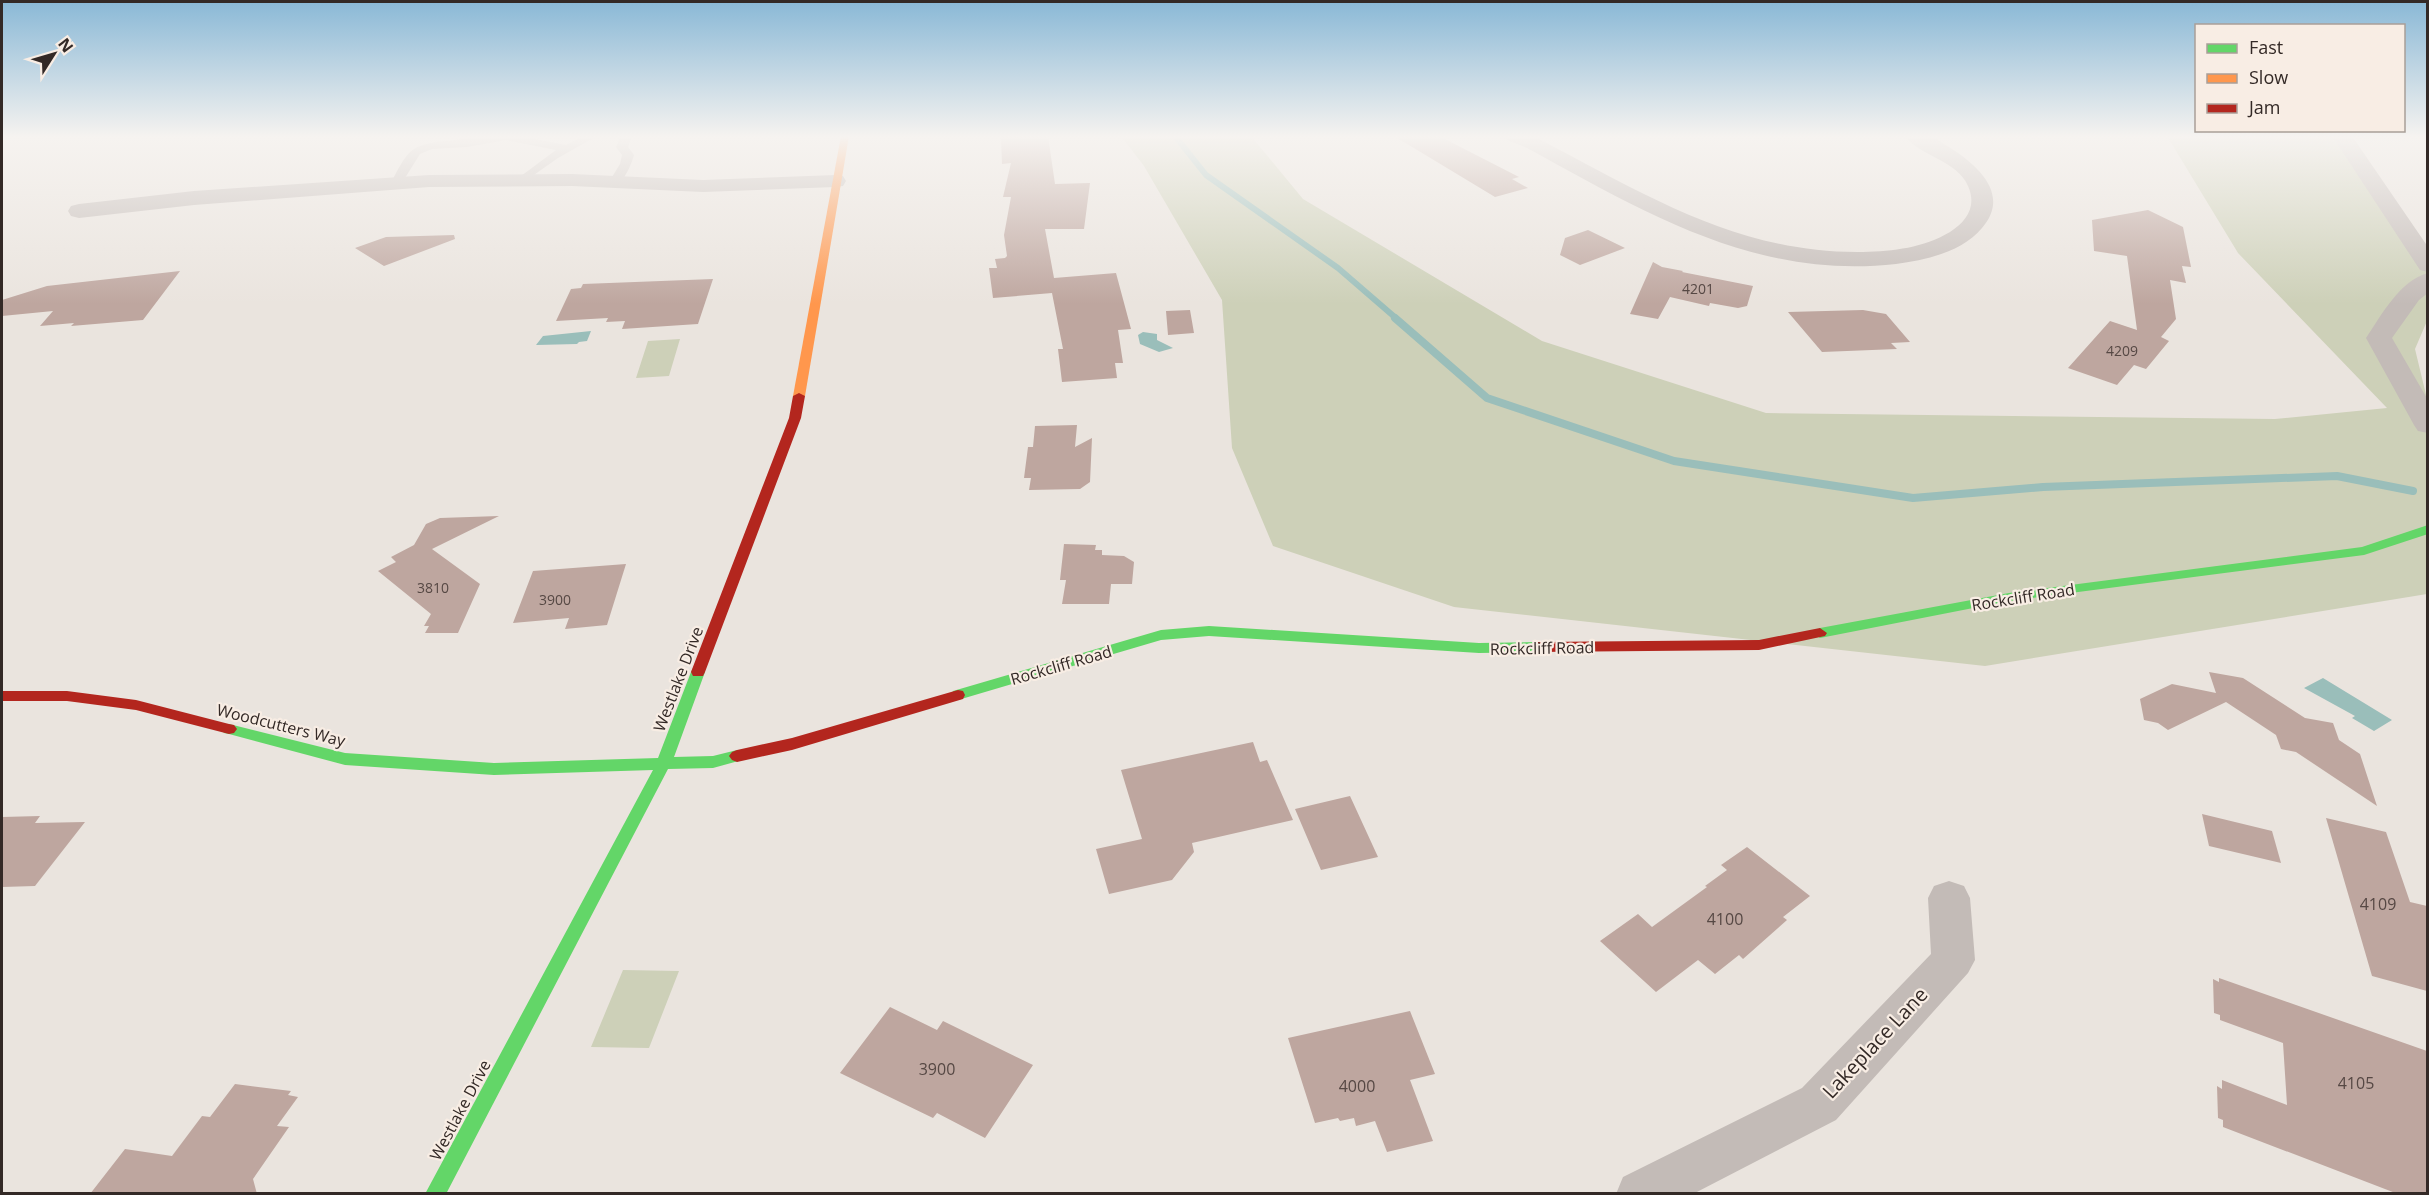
<svg xmlns="http://www.w3.org/2000/svg" width="2429" height="1195" font-family="'Open Sans',sans-serif">
<style>
.green{fill:#cdd0b8}
.water{fill:#9abeba}
.lines{fill:none;stroke-linecap:round;stroke-linejoin:round}
.stream-far1{stroke:#9abeba;stroke-width:6}
.stream{stroke:#9abeba;stroke-width:8}
.building{fill:#bea69f}
.lane{fill:#c3bbb7;fill-rule:evenodd}
.street{fill:#c3bbb7;fill-rule:evenodd}
.fast{fill:#63d668;fill-rule:evenodd}
.slow{fill:#ff974d;fill-rule:evenodd}
.jam{fill:#b3261e;fill-rule:evenodd}
.labels{text-anchor:middle;stroke-width:4.5;stroke-linejoin:round;paint-order:stroke}
.number-label{font-size:14px;fill:#564844}
.street-label{font-size:16px;fill:#332926;stroke:#f8ede4}
.near-number-label{font-size:16px;fill:#564844}
.near-street-label{font-size:20px;fill:#332926;stroke:#f8ede4}
</style>
<rect width="100%" height="100%" fill="#eae4de"/>
<!-- green -->
<path class="green" d="M1121,136H1251L1303,199L1542,341L1766,413L2275,419L2387,408L2238,253L2167,136H2349L2427,255V321L2415,349L2428,403L2427,594L1985,666L1454,607L1273,546L1232,448L1222,300L1144,166Z
M680,339L669,376L636,378L648,341Z
M623,970L679,971L649,1048L591,1047Z"/>
<!-- water -->
<path class="water" d="M591,331L587,341L579,342L577,344L536,345L543,336Z
M1143,332L1157,334V340L1173,348L1159,352L1140,344L1138,335Z
M2323,678L2392,720L2374,731L2352,718L2355,716L2304,688Z"/>
<g class="lines">
<!-- stream-far1 -->
<path class="stream-far1" d="M1175,136L1206,175L1338,268L1397,319"/>
<!-- stream -->
<path class="stream" d="M1395,318L1487,398L1674,461L1913,498L2043,487L2337,476L2413,491"/>
</g>
<!-- building -->
<path class="building" d="M1006,136H1048L1055,184L1090,183L1084,229H1045L1054,278L1116,273L1131,329L1118,330L1123,363H1115L1117,378L1062,382L1058,349H1063L1052,293L993,298L989,268H997L995,259L1005,258L1007,256L1004,235L1011,197H1003L1011,163L1002,164L1001,138Z
M1394,136H1439L1519,177L1512,179L1528,188L1495,197Z
M2148,210L2183,227L2191,267L2182,266L2186,283L2170,280L2176,319L2161,337L2169,341L2146,369L2134,365L2117,385L2068,368L2110,321L2137,330L2127,256L2094,251L2092,220Z
M1588,230L1625,248L1580,265L1560,255L1565,238Z
M454,235L455,239L384,266L355,248L386,237Z
M1653,262L1662,267L1683,271L1682,272L1753,286L1747,306L1738,308L1710,303L1709,306L1670,297L1658,319L1630,314Z
M180,271L143,320L71,326L74,323L40,326L53,311L2,316V300L47,286Z
M713,279L698,324L622,329L625,321L606,322L608,318L556,321L571,289L581,288L583,284Z
M1190,310L1194,333L1168,335L1166,311Z
M1863,310L1886,314L1910,342L1891,343L1897,349L1822,352L1788,312Z
M1077,425L1075,447L1092,438L1090,482L1080,489L1029,490L1031,478H1024L1028,447H1033L1035,426Z
M499,516L432,549L480,584L458,633H425L429,626H424L431,614L378,571L396,562L391,557L414,545L426,524L440,518Z
M1064,544L1096,545L1095,550H1102V555L1124,556L1134,562L1132,584H1111L1109,604H1062L1066,580H1060Z
M626,564L607,625L565,629L569,618L513,623L533,571Z
M2209,672L2243,678L2305,718L2333,723L2339,740L2360,754L2377,806L2296,752L2281,749L2276,735L2226,702L2168,730L2158,723L2144,720L2140,699L2172,684L2216,693Z
M1253,742L1260,762L1267,760L1293,820L1192,843L1194,852L1172,880L1109,894L1096,849L1142,839L1121,770Z
M1350,796L1378,857L1321,870L1295,809Z
M2202,814L2272,831L2281,863L2209,846Z
M40,816L35,823L85,822L35,886L2,887V817Z
M2326,818L2386,832L2410,902L2427,906V991L2372,976Z
M1747,847L1810,896L1783,917L1787,920L1743,959L1739,955L1715,974L1698,960L1656,992L1600,941L1638,914L1652,927L1707,887L1705,886L1727,870L1721,865Z
M2219,978L2427,1051V1194H2398L2223,1127V1120L2218,1118L2217,1086L2222,1089V1080L2287,1105L2283,1043L2220,1020V1015L2214,1013L2213,979L2219,982Z
M890,1007L937,1030L943,1021L1033,1065L985,1138L937,1113L933,1118L840,1073Z
M1410,1011L1435,1074L1410,1080L1433,1141L1387,1152L1375,1121L1356,1126L1354,1118L1340,1121L1338,1118L1315,1123L1288,1038Z
M235,1084L291,1091L288,1095L298,1097L277,1126L289,1127L253,1179L257,1194H90L125,1149L172,1156L202,1116L210,1117Z"/>
<g class="lines">
<!-- lane -->
<path class="lane" d="M492,136H519L566,145L583,136H597L558,158L521,184L517,183V179L556,150L506,140L467,147L432,149L420,154L400,186H392L390,184C396,174 404,155 414,149C429,139 472,140 492,136Z
M621,136H632L628,147L634,155C631,165 625,181 615,185L609,182L620,164L622,155L616,147Z"/>
<!-- street -->
<path class="street" d="M1504,136H1532L1541,140C1646,195 1740,254 1863,252C1894,251 1923,248 1950,232C1967,221 1977,206 1968,186C1957,160 1919,156 1905,136C1912,136 1921,135 1928,136C1936,137 1945,145 1952,149C1980,167 2010,196 1982,228C1962,252 1926,260 1896,264C1756,280 1644,212 1527,148L1507,140Z
M2332,136H2352L2428,247V272L2420,270Z
M572,174L703,180L835,175L843,176L846,181L843,186L835,187L703,192L572,186L429,187L194,205L79,218L71,216L68,211L71,206L79,204L194,191L429,175Z
M2428,273V293L2419,300L2392,338L2428,400V433L2418,431L2414,425L2366,338C2381,316 2400,280 2428,273Z
M1949,881L1964,886L1970,898L1975,960L1968,973L1836,1120L1693,1194H1616L1623,1177L1802,1088L1931,954L1928,898L1934,886Z"/>
<!-- fast -->
<path class="fast" d="M2428,525V534L2364,555L2009,601L1820,638L1813,633L1820,628L2009,593L2362,547Z
M1209,626L1479,643L1537,642L1544,647L1537,652L1479,653L1209,636L1161,640L958,700L953,699L951,695L953,691L1161,630Z
M698,667L703,668L705,672L674,757L713,756L737,750L742,752L745,756L742,760L713,768L668,769L446,1194H425L653,770L494,775L345,765L229,734L224,733L221,729L224,725L229,724L345,753L494,763L658,758L691,672L693,668Z"/>
<!-- slow -->
<path class="slow" d="M841,136H849L805,396L799,399L793,396Z"/>
<!-- jam -->
<path class="jam" d="M799,393L805,396L801,418L705,672L703,676H693L691,672L789,418L793,396Z
M1820,628L1827,633L1825,636L1759,650L1537,652L1530,647L1537,642L1759,640Z
M958,690L963,691L965,695L963,699L792,750L737,762L732,760L729,756L732,752L737,750L792,738Z
M2,691H67L136,700L229,724L234,725L237,729L234,733L229,734L136,710L67,701H2Z"/>
</g>
<!-- sky -->
<linearGradient id="sky" x2="0" y2="1"><stop stop-color="#89b8d6"/><stop offset="0.45" stop-color="#f6f3f0"/><stop offset="1" stop-color="#f6f3f0" stop-opacity="0"/></linearGradient>
<rect width="2429" height="304" fill="url(#sky)"/>
<g class="labels">
<!-- number labels -->
<g class="number-label">
<text x="1698" y="294">4201</text>
<text x="2122" y="356">4209</text>
<text x="433" y="593">3810</text>
<text x="555" y="605">3900</text>
</g>
<!-- street labels -->
<g class="street-label">
<text transform="translate(2023 597) rotate(-9)" y="6">Rockcliff Road</text>
<text transform="translate(1542 648) rotate(-1)" y="6">Rockcliff Road</text>
<text transform="translate(1061 665) rotate(-16)" y="6">Rockcliff Road</text>
<text transform="translate(678 679) rotate(-69)" y="6">Westlake Drive</text>
<text transform="translate(281 725) rotate(14)" y="6">Woodcutters Way</text>
<text transform="translate(460 1110) rotate(-62)" y="6">Westlake Drive</text>
</g>
<!-- near-number labels -->
<g class="near-number-label">
<text x="2378" y="910">4109</text>
<text x="1725" y="925">4100</text>
<text x="937" y="1075">3900</text>
<text x="2356" y="1089">4105</text>
<text x="1357" y="1092">4000</text>
</g>
<!-- near-street labels -->
<g class="near-street-label">
<text transform="translate(1875 1043) rotate(-47)" y="7">Lakeplace Lane</text>
</g>
</g>
<!-- border -->
<rect width="2429" height="1195" fill="none" stroke="#332926" stroke-width="6"/>
<!-- legend -->
<rect x="2195" y="24" width="210" height="108" fill="#f8ede4" stroke="#a99f98" stroke-width="1.5"/>
<rect x="2207" y="44" width="30" height="9" fill="#63d668" stroke="#a99f98" stroke-width="1.5"/>
<text x="2249" y="54" font-size="18" fill="#332926">Fast</text>
<rect x="2207" y="74" width="30" height="9" fill="#ff974d" stroke="#a99f98" stroke-width="1.5"/>
<text x="2249" y="84" font-size="18" fill="#332926">Slow</text>
<rect x="2207" y="104" width="30" height="9" fill="#b3261e" stroke="#a99f98" stroke-width="1.5"/>
<text x="2249" y="114" font-size="18" fill="#332926">Jam</text>
<!-- north arrow -->
<g transform="translate(54 54) rotate(53)" stroke="#f8ede4" stroke-width="4.5" paint-order="stroke">
<path d="M0-4.5L10 22L0 15L-10 22Z" fill="#332926"/>
<text y="-9" font-size="16" font-weight="bold" text-anchor="middle" fill="#332926">N</text>
</g>
</svg>
